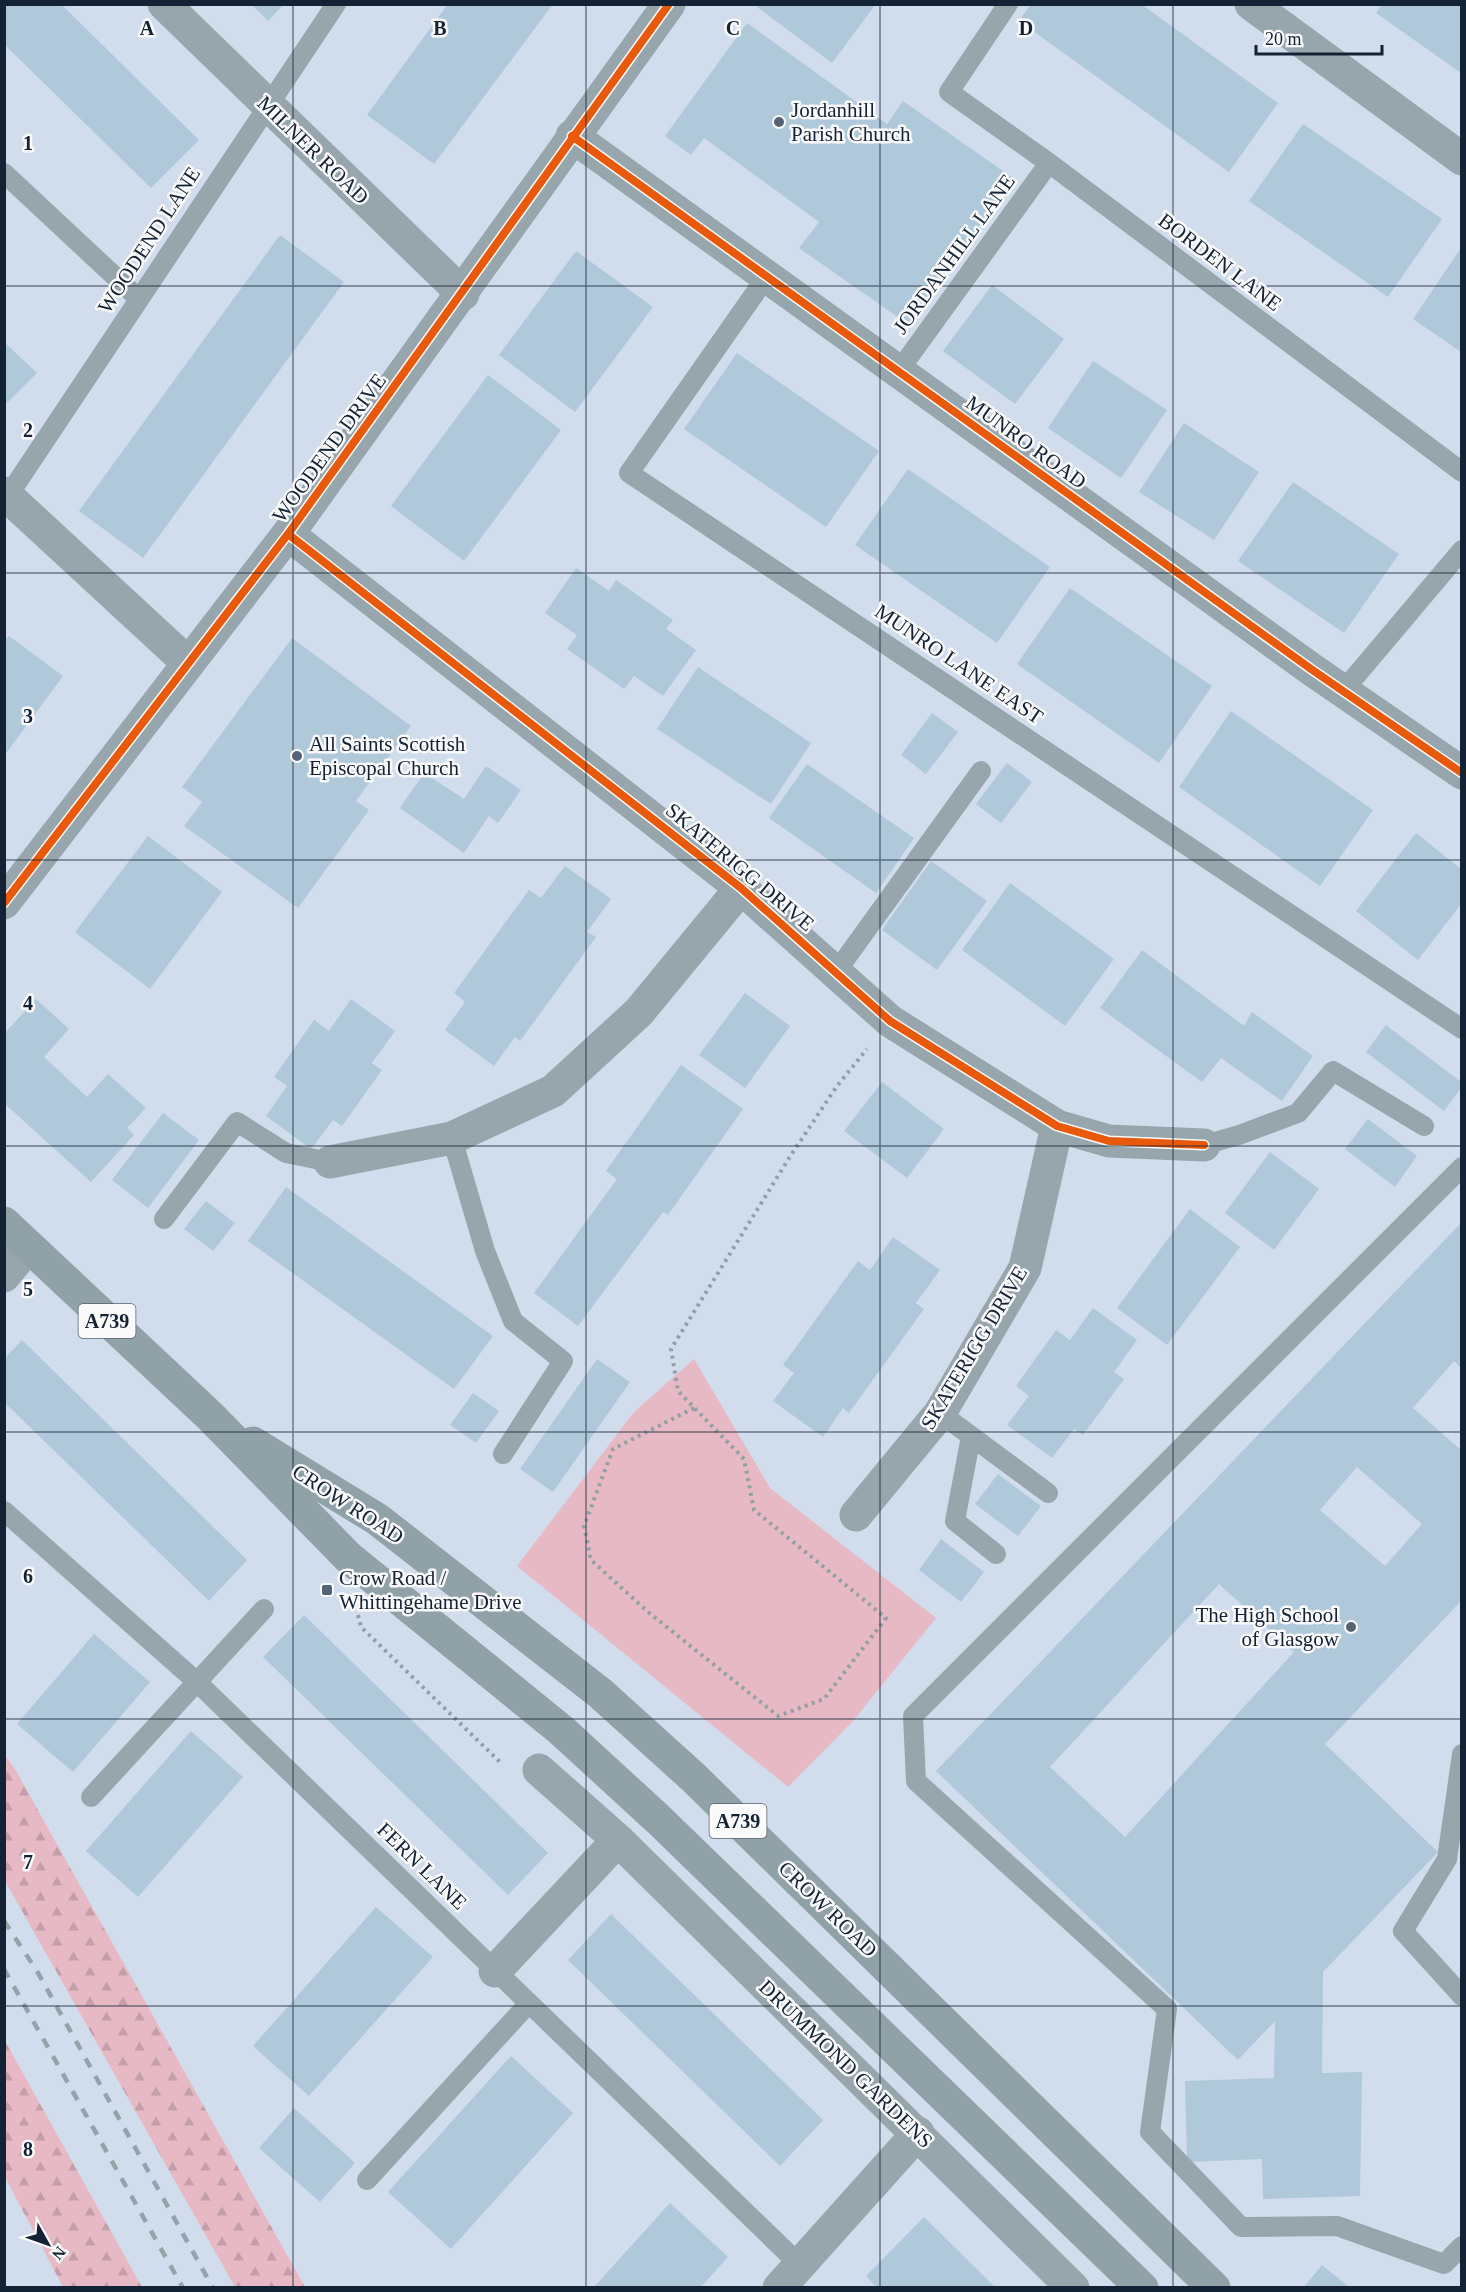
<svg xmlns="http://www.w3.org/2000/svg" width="1466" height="2292" font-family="Georgia,serif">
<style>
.forest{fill:url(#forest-firs)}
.park{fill:#e6b9c4}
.building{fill:#afc8da;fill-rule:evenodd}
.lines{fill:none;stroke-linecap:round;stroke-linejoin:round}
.path{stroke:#92a0a6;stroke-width:4;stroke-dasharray:3 4.5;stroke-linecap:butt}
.lane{stroke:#97a6ac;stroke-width:20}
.street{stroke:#97a6ac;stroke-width:33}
.primary{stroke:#90a1a8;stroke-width:33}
.rail{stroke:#95a2aa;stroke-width:4.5;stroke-dasharray:10 10;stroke-linecap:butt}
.cycleway-casing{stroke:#fafafa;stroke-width:11}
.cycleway{stroke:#e8590c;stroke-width:8}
.grid{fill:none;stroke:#132235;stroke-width:1.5;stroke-opacity:0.55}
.poi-dot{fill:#566375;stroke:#fafafa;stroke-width:2}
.labels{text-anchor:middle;stroke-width:5;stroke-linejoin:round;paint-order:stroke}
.shield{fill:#fafafa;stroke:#586370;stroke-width:1.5}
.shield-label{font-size:20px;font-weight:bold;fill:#132235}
.poi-label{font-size:21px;fill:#132235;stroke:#fafafa;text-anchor:start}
.street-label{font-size:21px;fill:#132235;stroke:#fafafa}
.grid-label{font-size:20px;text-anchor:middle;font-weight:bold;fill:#132235;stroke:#fafafa;stroke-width:5;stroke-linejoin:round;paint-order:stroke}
</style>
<defs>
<pattern id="forest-firs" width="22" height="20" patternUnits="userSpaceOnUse" patternTransform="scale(1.5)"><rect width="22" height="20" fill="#e6b9c4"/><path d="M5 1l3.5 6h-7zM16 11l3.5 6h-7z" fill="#c49fa9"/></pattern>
</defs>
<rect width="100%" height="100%" fill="#d1dded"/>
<!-- forest -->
<path class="forest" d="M5,1755L16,1771L305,2287H235L5,1881Z
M5,2041L142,2287H63L5,2177Z"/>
<!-- park -->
<path class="park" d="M694,1359L770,1488L936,1618L853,1721L788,1787L517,1566L634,1412Z"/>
<!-- building -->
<path class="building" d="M4,4H61L199,140L151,188L4,44Z
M251,4H284L268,21Z
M448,4H553L434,164L367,115Z
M759,4H876L832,63L757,7Z
M1031,4H1141L1278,103L1229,172L1019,21Z
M1382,4H1461V73L1376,13Z
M747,23L887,124L903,101L1013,178L909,325L799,248L819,222L704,138L691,155L665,136Z
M1303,124L1442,219L1388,297L1249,201Z
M280,235L344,282L143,558L79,511Z
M1461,248V352L1413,319Z
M576,251L653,307L575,412L499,355Z
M992,285L1064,339L1015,404L943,351Z
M4,342L37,373L4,406Z
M737,353L879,451L826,527L684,429Z
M1093,361L1167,410L1121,478L1048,428Z
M488,375L561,430L464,561L391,506Z
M1184,423L1259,472L1214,540L1139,492Z
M908,469L1050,567L997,643L855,545Z
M1293,482L1399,554L1344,633L1238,561Z
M576,568L609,591L616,580L673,620L666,629L696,650L663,696L634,676L624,689L567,649L577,635L545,613Z
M1070,588L1212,686L1159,763L1017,664Z
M9,636L63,676L4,756V641Z
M292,638L411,726L356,801L369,810L298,908L184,826L202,802L182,787Z
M698,667L811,743L771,804L657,729Z
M1231,711L1373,810L1320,886L1179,787Z
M932,713L958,732L926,774L901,755Z
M1007,763L1032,782L1001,823L976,804Z
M807,764L914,838L876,893L769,818Z
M486,766L521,790L498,823L489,816L464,853L400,808L424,773L464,799Z
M1416,833L1461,869V904L1418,960L1356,911Z
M148,836L222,892L150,989L75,932Z
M931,861L987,901L937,970L882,930Z
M565,866L611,899L587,932L596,937L520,1041L515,1037L494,1066L445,1030L465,1002L454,993L529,890L541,898Z
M1010,883L1114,959L1065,1026L962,950Z
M1142,950L1244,1026L1252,1012L1313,1056L1282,1101L1221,1058L1202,1082L1100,1008Z
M745,993L790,1026L745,1088L699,1055Z
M36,999L69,1029L44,1057L87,1097L108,1074L146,1108L127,1128L134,1135L91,1182L4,1103V1034Z
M351,999L395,1031L372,1063L382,1070L342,1126L333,1120L311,1149L266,1116L287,1086L274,1077L314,1020L329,1031Z
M1386,1025L1461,1082V1088L1444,1111L1366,1052Z
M681,1065L743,1109L668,1215L663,1212L578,1326L534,1293L617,1179L606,1171Z
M882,1082L944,1129L907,1178L844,1131Z
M163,1113L199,1140L148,1208L112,1180Z
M1368,1119L1417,1156L1395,1187L1345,1149Z
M1270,1152L1319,1189L1274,1250L1225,1213Z
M286,1187L493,1336L454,1389L248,1241Z
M206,1201L235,1223L213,1251L184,1229Z
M1190,1209L1240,1247L1167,1345L1117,1308Z
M1461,1223V1368L1454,1361L1413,1408L1461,1450V1601L1325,1744L1438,1852L1323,1972L1322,2073L1362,2072L1360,2196L1263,2199L1262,2159L1187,2162L1185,2081L1274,2078L1275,2021L1238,2060L936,1771ZM1357,1467L1422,1524L1385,1566L1320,1510ZM1219,1584L1294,1652L1125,1837L1050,1767Z
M893,1237L940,1270L916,1303L924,1309L849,1413L843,1408L823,1437L773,1401L794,1373L783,1365L858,1261L870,1270Z
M1093,1308L1137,1340L1114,1372L1124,1379L1083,1435L1074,1429L1052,1458L1007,1425L1029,1396L1016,1386L1056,1330L1070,1340Z
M22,1340L247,1560L209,1601L4,1402V1359Z
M597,1359L630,1382L553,1492L520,1469Z
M473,1393L499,1411L476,1443L450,1425Z
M998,1474L1041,1506L1018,1536L975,1504Z
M941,1539L984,1572L961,1602L919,1570Z
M304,1615L548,1853L508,1895L263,1657Z
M94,1634L150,1682L73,1772L17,1724Z
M191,1731L243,1777L138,1897L86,1851Z
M376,1907L433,1957L309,2096L253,2046Z
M611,1914L823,2120L780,2166L568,1960Z
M511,2056L573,2113L451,2249L388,2192Z
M294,2108L355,2163L320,2202L259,2148Z
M670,2203L728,2257L700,2288H593Z
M924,2217L996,2288H877L866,2276Z
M1322,2265L1350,2288H1303Z"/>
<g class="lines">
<!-- path -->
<path class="path" d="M694,1408L613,1449L584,1526L591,1560L648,1612L778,1716L824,1699L886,1618L754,1510L744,1459L678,1391L671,1349L791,1155L837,1086L867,1049
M358,1615L361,1627L502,1764"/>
<!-- lane -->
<path class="lane" d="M1008,4L949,92L1049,163L1462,472
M4,173L139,299
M767,276L629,473L1462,1029
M898,372L1049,163
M4,502L336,4
M1343,691L1462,550
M836,972L981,771
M452,1138L485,1251L513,1321L563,1361L503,1454
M1204,1145L1239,1135L1298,1113L1333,1071L1424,1126
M1462,1167L913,1716L916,1781L1167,2009L1150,2132L1241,2227L1337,2226L1444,2264L1462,2246
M164,1219L237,1122L286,1153L330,1162
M940,1413L1048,1493
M971,1436L955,1521L996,1554
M4,1511L197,1682L799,2264
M1462,1754L1447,1859L1403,1931L1462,1996
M91,1797L264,1609
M367,2180L529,2003"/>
<!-- street -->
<path class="street" d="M164,4L463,294
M1251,4L1462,159
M572,136L1311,669L1462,773
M4,493L188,663
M288,534L741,888L890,1021L1057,1126L1109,1141L1204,1145
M4,903L288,534L669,4
M330,1162L452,1138L553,1091L639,1012L741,888
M4,1276L28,1247
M856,1515L940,1413L1025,1268L1057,1126
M539,1770L618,1840L1073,2288
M495,1971L618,1840
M779,2288L918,2133"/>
<!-- primary -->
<path class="primary" d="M4,1223L211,1417L348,1557L561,1730L658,1819L1142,2288
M253,1443L377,1519L600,1693L694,1778L1214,2288"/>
<!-- rail -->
<path class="rail" d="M4,1921L37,1971L213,2288
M4,1969L183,2288"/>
<defs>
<path id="cycleway" d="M572,136L1311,669L1462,773
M288,534L741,888L890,1021L1057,1126L1109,1141L1204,1145
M4,903L288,534L669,4"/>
</defs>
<!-- cycleway casing -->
<use href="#cycleway" class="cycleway-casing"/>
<!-- cycleway -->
<use href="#cycleway" class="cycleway"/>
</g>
<!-- grid -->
<path class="grid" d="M293,4V2288M586,4V2288M880,4V2288M1173,4V2288M4,286H1462M4,573H1462M4,860H1462M4,1146H1462M4,1432H1462M4,1719H1462M4,2006H1462"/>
<!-- markers -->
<g class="poi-dot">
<circle cx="779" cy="122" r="6"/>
<circle cx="297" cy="756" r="6"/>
<rect x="321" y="1584" width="12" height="12" rx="3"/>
<circle cx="1351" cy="1627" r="6"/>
</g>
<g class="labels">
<!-- shield labels -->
<g class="shield">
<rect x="78.5" y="1304" width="57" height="34" rx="4.5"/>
<rect x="709.5" y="1804" width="57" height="34" rx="4.5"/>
</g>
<g class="shield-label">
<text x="107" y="1328">A739</text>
<text x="738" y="1828">A739</text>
</g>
<!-- poi labels -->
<g class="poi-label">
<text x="791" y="117">Jordanhill<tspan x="791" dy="24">Parish Church</tspan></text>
<text x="309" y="751">All Saints Scottish<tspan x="309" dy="24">Episcopal Church</tspan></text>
<text x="339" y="1585">Crow Road /<tspan x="339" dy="24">Whittingehame Drive</tspan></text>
<text x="1339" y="1622" text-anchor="end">The High School<tspan x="1339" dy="24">of Glasgow</tspan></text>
</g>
<!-- street labels -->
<g class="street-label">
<text transform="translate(313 150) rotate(44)" y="7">MILNER ROAD</text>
<text transform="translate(149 240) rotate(-57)" y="7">WOODEND LANE</text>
<text transform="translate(954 254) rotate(-54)" y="7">JORDANHILL LANE</text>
<text transform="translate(1220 262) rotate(37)" y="7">BORDEN LANE</text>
<text transform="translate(1026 442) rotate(36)" y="7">MUNRO ROAD</text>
<text transform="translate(329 448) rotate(-54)" y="7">WOODEND DRIVE</text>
<text transform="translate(959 664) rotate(34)" y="7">MUNRO LANE EAST</text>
<text transform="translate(740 867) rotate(40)" y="7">SKATERIGG DRIVE</text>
<text transform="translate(974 1348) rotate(-59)" y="7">SKATERIGG DRIVE</text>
<text transform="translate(348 1504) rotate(33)" y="7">CROW ROAD</text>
<text transform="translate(422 1866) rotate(44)" y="7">FERN LANE</text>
<text transform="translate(828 1909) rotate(44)" y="7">CROW ROAD</text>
<text transform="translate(846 2064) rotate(44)" y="7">DRUMMOND GARDENS</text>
</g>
</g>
<g class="grid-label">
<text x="147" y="35">A</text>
<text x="440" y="35">B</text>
<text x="733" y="35">C</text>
<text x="1026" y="35">D</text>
<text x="28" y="150">1</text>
<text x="28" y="437">2</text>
<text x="28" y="723">3</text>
<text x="28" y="1010">4</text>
<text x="28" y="1296">5</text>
<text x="28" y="1583">6</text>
<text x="28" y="1869">7</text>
<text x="28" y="2156">8</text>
</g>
<!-- border -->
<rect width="1466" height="2292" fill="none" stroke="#132235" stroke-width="12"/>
<!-- north arrow -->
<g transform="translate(48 2244) rotate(130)" stroke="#fafafa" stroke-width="4.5" paint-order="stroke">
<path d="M0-4.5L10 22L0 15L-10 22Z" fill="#132235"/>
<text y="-9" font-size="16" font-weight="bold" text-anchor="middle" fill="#132235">N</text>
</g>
<!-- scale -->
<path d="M1256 45v9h126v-9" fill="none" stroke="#132235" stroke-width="3"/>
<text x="1265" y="45" font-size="18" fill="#132235" stroke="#fafafa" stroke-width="4.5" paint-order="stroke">20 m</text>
</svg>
